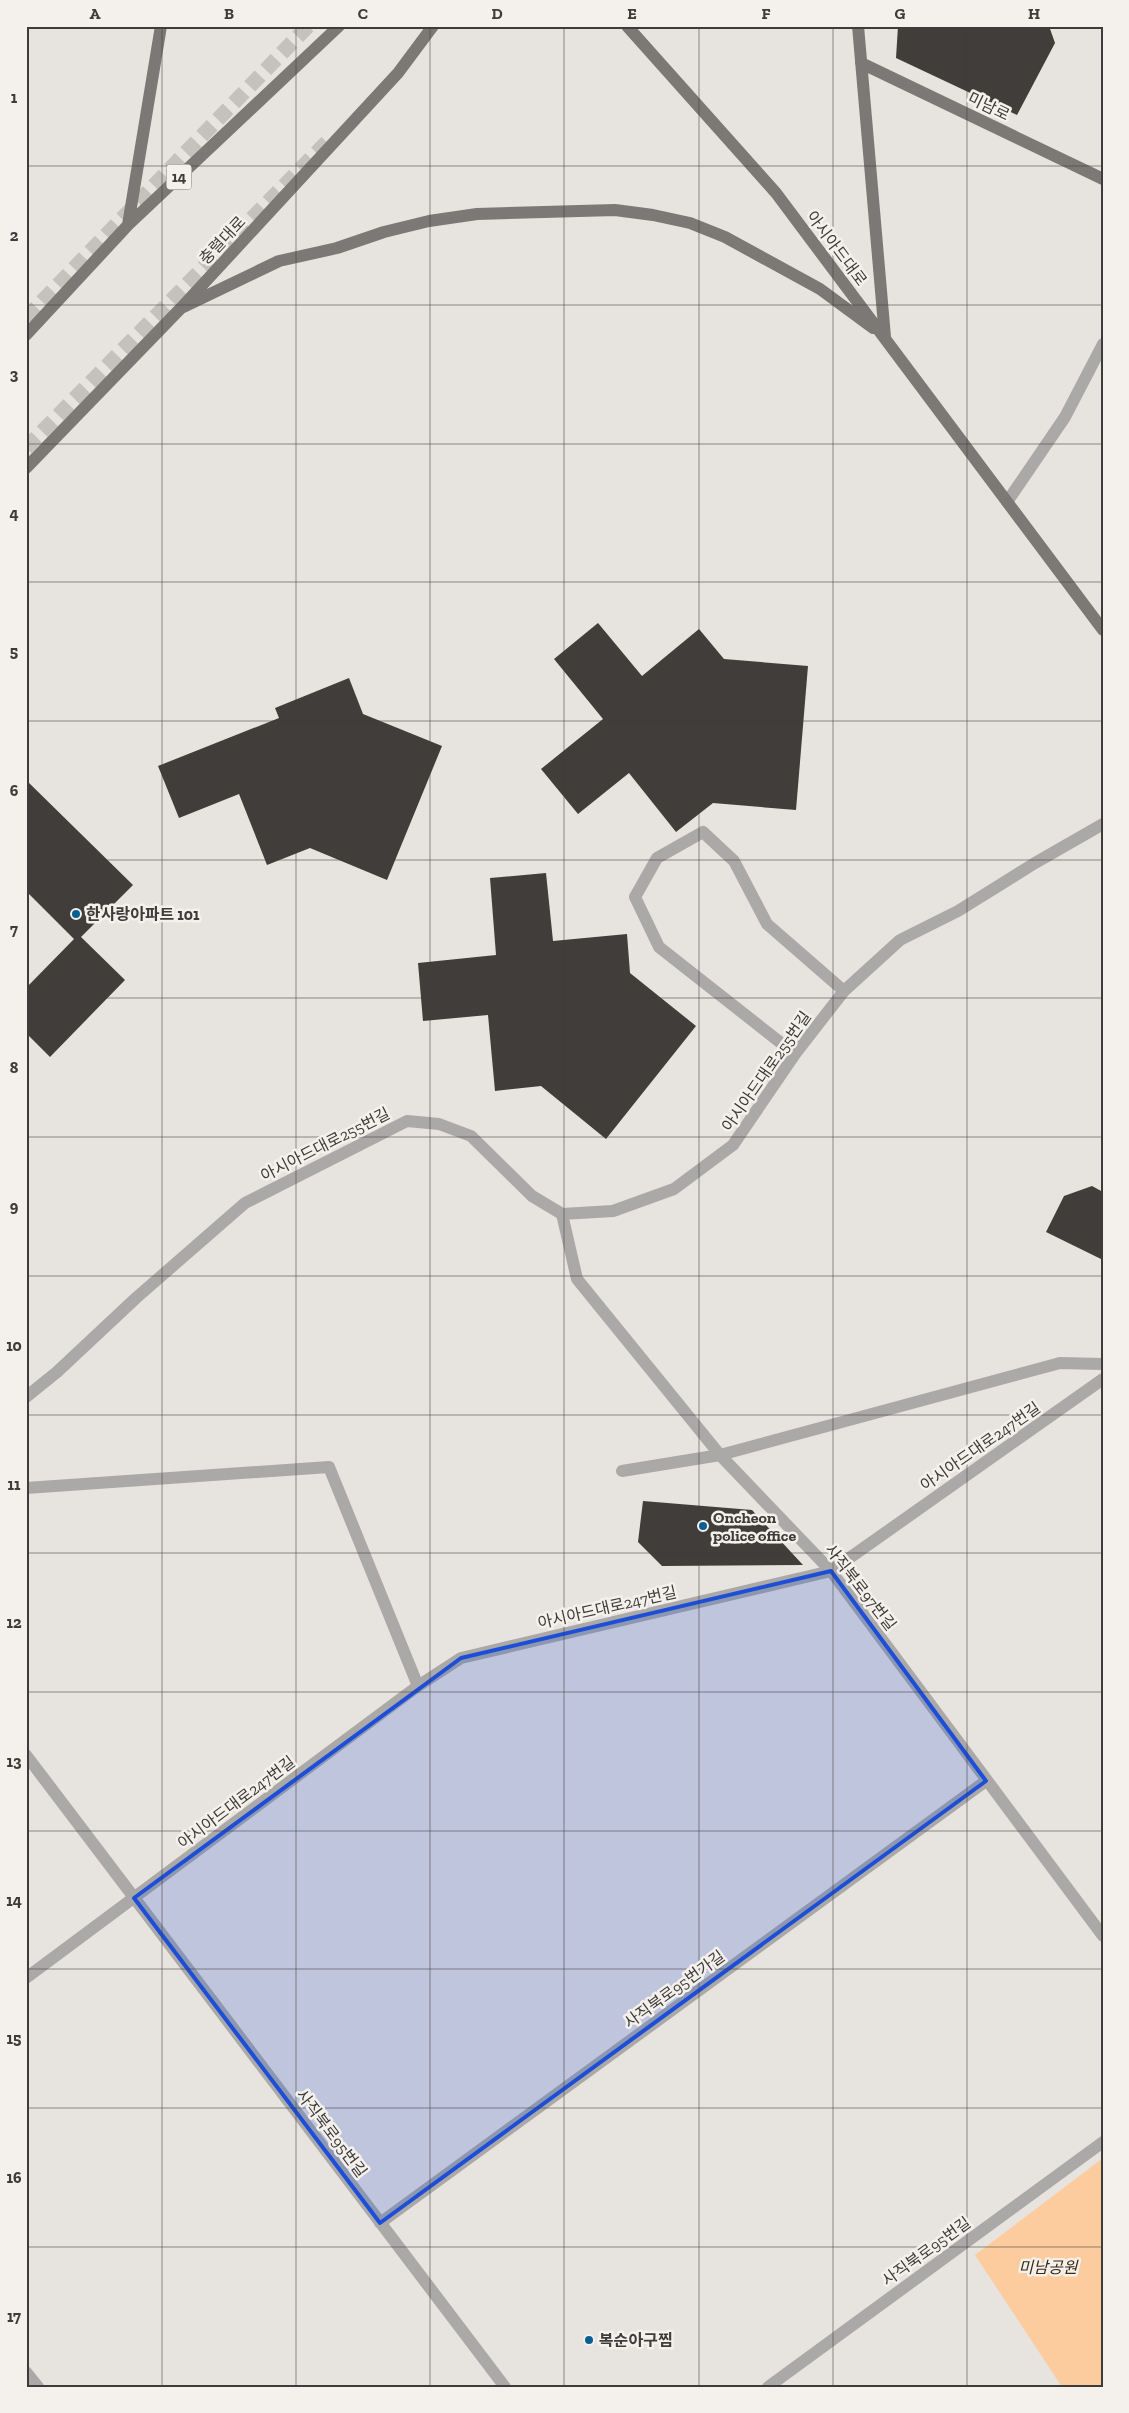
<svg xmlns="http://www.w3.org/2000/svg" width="1129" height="2413" font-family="'Zilla Slab','Noto Sans KR',serif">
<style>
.green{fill:#fccc9e}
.building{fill:#403d3a}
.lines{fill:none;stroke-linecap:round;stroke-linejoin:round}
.highway-tunnel{stroke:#c5c2be;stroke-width:15;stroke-dasharray:15 8;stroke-linecap:butt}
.minor{stroke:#aba9a7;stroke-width:12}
.major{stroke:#7b7875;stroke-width:12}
.marked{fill:#1d4ed8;fill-opacity:0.2;stroke:#1d4ed8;stroke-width:4;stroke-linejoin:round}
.grid{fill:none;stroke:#3e3c3b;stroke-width:1;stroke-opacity:0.55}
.poi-dot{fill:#076091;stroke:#f4f0ec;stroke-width:2}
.labels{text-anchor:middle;stroke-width:5;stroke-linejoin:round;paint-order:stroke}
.shield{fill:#f4f0ec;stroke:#757270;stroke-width:1}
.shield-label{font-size:15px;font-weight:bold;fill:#3e3c3b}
.street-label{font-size:16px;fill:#3e3c3b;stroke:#f4f0ec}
.poi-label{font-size:16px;font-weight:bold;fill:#3e3c3b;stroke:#f4f0ec;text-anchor:start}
.park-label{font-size:16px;font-style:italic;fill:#3d2812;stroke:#f4f0ec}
.neatline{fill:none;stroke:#3e3c3b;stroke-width:2}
.grid-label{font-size:16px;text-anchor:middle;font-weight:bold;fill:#3e3c3b}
</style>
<rect width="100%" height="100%" fill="#e7e3df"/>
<!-- green -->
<path class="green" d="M1103,2158V2387H1062L975,2255Z"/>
<!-- building -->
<path class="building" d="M898,26H1049L1055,43L1017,115L896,58Z
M598,623L642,676L699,629L724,659L808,666L796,810L713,803L676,832L629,773L578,814L541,769L603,719L554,659Z
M349,678L363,714L442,746L387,880L310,848L267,865L239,794L179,818L158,766L279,718L275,708Z
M26,780L133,885L81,937L125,980L50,1057L26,1033V988L74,939L26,891Z
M546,873L553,941L627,934L630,973L696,1026L606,1139L541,1086L495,1091L488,1015L423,1021L418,963L496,955L490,878Z
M1092,1186L1103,1192V1260L1046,1232L1064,1196Z
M643,1501L752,1510L803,1565L662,1566L638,1542Z"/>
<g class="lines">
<!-- highway-tunnel -->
<path class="highway-tunnel" d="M26,318L308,26
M26,448L330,139"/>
<!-- minor -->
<path class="minor" d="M1007,502L1065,417L1103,344
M795,1054L659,947L635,897L657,858L703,832L734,861L767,924L844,991
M562,1214L577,1279L720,1455L831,1571L1103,1936
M26,1397L57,1372L136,1298L245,1203L407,1121L439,1124L471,1136L532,1196L562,1214L613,1211L674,1189L733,1145L795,1054L844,991L900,940L958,911L1035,863L1103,824
M622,1471L720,1455L1060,1363L1103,1364
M26,1488L329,1467L418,1686
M26,1755L505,2387
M26,1978L418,1686L461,1658L831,1571L1103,1379
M380,2223L986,1781
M26,2372L38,2387
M768,2387L1103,2142"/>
<!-- major -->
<path class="major" d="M627,26L776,193L1103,630
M858,26L885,337
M861,63L1103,179
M128,225L161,26
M181,308L279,261L337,248L384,232L429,221L477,214L615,210L653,215L690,223L725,237L820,289L873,328
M26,335L128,225L339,26
M26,468L181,308L398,73L433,26"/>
</g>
<!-- marked area -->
<path class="marked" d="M831,1571L986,1781L380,2223L134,1898L461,1658Z"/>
<!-- grid -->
<path class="grid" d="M162,26V2387M296,26V2387M430,26V2387M564,26V2387M699,26V2387M833,26V2387M967,26V2387M26,166H1103M26,305H1103M26,444H1103M26,582H1103M26,721H1103M26,860H1103M26,998H1103M26,1137H1103M26,1276H1103M26,1415H1103M26,1553H1103M26,1692H1103M26,1831H1103M26,1969H1103M26,2108H1103M26,2247H1103"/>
<!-- markers -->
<g class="poi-dot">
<circle cx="76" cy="914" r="5"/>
<circle cx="703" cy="1526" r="5"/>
<circle cx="589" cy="2340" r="5"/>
</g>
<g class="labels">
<!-- shield labels -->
<rect class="shield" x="166.5" y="164.5" width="25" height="25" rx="4"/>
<g class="shield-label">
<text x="179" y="182">14</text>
</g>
<!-- street labels -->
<g class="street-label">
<text transform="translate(989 106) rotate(26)" y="6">미남로</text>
<text transform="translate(222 240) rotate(-47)" y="6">충렬대로</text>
<text transform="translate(837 248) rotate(53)" y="6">아시아드대로</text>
<text transform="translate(766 1071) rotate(-55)" y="6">아시아드대로255번길</text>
<text transform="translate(325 1144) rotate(-27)" y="6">아시아드대로255번길</text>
<text transform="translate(980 1446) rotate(-35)" y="6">아시아드대로247번길</text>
<text transform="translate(861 1587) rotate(52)" y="6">사직북로97번길</text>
<text transform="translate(607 1607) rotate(-13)" y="6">아시아드대로247번길</text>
<text transform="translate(236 1802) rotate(-37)" y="6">아시아드대로247번길</text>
<text transform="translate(674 1989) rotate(-36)" y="6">사직북로95번가길</text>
<text transform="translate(332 2133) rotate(53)" y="6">사직북로95번길</text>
<text transform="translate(926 2251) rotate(-36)" y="6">사직북로95번길</text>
</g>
<!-- poi labels -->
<g class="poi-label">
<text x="86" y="920">한사랑아파트 101</text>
<text x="713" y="1523">Oncheon<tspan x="713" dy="18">police office</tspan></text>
<text x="599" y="2346">복순아구찜</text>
</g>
<!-- park labels -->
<g class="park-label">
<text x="1048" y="2273">미남공원</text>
</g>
</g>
<!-- border -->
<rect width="1129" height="2413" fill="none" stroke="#f4f0ec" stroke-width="55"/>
<rect x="28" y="28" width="1074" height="2358" class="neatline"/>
<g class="grid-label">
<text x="95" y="19">A</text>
<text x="229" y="19">B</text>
<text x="363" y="19">C</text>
<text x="497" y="19">D</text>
<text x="632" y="19">E</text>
<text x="766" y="19">F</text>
<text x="900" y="19">G</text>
<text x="1034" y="19">H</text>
<text x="14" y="103">1</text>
<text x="14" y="241">2</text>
<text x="14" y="380">3</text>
<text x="14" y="519">4</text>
<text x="14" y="657">5</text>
<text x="14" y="796">6</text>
<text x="14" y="935">7</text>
<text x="14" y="1073">8</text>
<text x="14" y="1212">9</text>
<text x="14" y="1351">10</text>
<text x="14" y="1490">11</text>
<text x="14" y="1628">12</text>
<text x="14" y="1767">13</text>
<text x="14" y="1906">14</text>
<text x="14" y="2044">15</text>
<text x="14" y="2183">16</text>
<text x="14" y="2322">17</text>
</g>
</svg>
